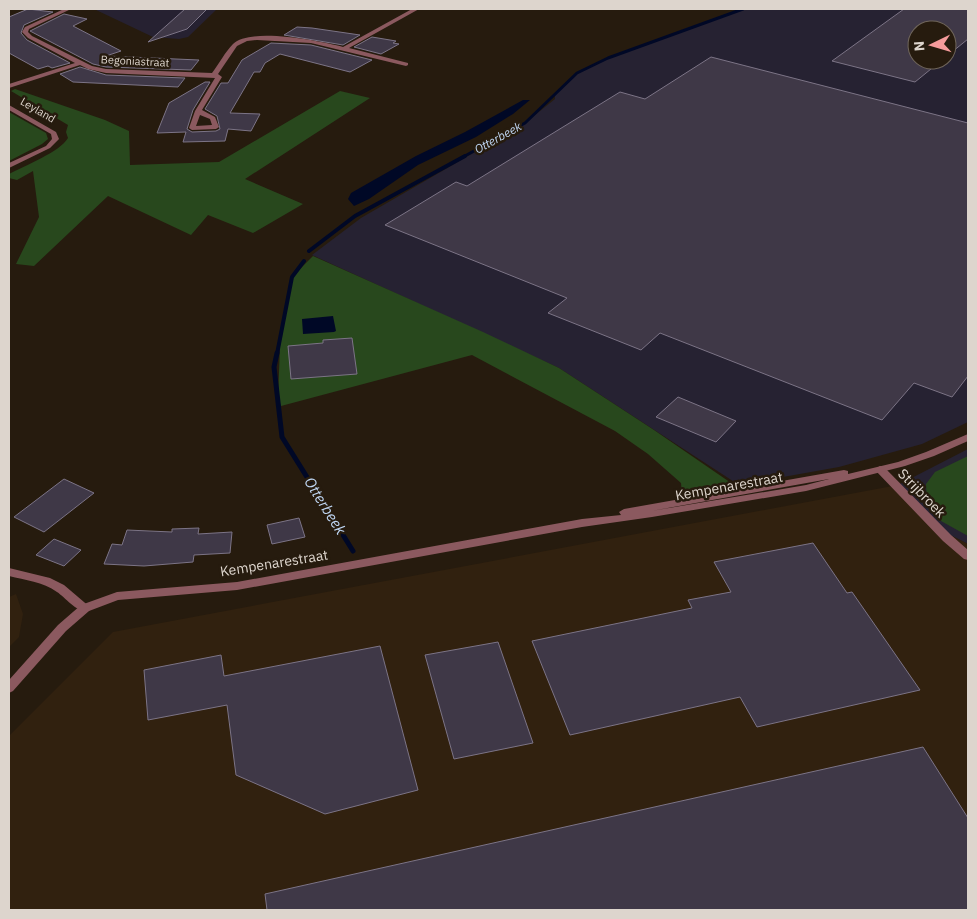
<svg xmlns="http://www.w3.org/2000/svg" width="977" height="919" font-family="'IBM Plex Sans',sans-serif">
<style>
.commercial{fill:#262232;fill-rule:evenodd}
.built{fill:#31210f}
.education{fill:#262131}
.green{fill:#28481d}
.water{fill:#000826}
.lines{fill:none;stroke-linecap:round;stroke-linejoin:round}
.stream-far2{stroke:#000826;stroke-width:3}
.stream-far1{stroke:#000826;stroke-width:4}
.stream{stroke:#000826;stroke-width:5}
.building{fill:#3f3847;stroke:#7c7486}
.minor{fill:#8b595f;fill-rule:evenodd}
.tertiary{fill:#8b595f;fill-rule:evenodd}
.labels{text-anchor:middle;stroke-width:5;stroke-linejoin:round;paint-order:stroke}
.far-street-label{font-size:11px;fill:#ddd5cd;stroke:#261b0e}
.far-water-label{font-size:12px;font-style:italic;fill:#bfd6f3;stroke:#261b0e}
.street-label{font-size:14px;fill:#ddd5cd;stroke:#261b0e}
.water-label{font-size:15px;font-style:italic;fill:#bfd6f3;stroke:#261b0e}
</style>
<rect width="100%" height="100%" fill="#261b0e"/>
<!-- commercial -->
<path class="commercial" d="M745,9H968V422L922,444L839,467L739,485L559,368L312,255L361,218L525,123L555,99V94L577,73L608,58L687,28ZM917,30H947V60H917Z
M968,449V544L946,533L898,485Z"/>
<!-- built -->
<path class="built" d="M898,485L946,533L968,544V910H9V736L113,632Z
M16,594L23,614L19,637L9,647V597Z"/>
<!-- education -->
<path class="education" d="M94,9H217L188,37L179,39L153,37Z"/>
<!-- green -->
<path class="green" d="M15,89L105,120L129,131L130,165L219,162L340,91L370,98L245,179L303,204L253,233L208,215L191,235L108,196L34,266L16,264L39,217L33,171L17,180L9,178V174C24,166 60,152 68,138L66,132L68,125L11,91Z
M9,112L46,133L48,139L42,144L9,161Z
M313,256L483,332L559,368L654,430L734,485L682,494L681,483L648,454L615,431L472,355L281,406L278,398L280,346L292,277Z
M968,456V536L941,521L927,501L926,484L935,472Z"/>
<!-- water -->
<path class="water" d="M523,100H530L513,114L476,137L418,165L369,199L354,206L348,199L351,193L416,156L465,132Z
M333,316L336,331L334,332L303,334L302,319Z"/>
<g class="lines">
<!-- stream-far2 -->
<path class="stream-far2" d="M463,157L525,123L577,73L608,58L743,9"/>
<!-- stream-far1 -->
<path class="stream-far1" d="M309,251L355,216L465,156
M277,354L292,277L304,261"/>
<!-- stream -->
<path class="stream" d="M277,353L274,367L282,437L353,551"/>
</g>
<!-- building -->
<path class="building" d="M28,9L53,12L24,25L21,33L27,40L70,63L52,68L48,66L38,69L9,53V17Z
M185,9H207L187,29L148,42Z
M904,9H968V39L947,56V30H917V60H942L915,82L832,61Z
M64,14L87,19L73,26L121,51L106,56L199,60L191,70L106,67L93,64L30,31Z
M297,27L312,28L360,35L343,45L284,35Z
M372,37L396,41L393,43L399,44L381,54L354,47Z
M271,43L311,45L372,60L350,72L280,54L265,63L260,72H254L230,113L260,114L251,131L228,129L225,141L183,142L186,132L157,133L169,103L205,82H210L193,110L187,129L192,132L216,131L220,129L217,116L205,109L221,83H228L242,60Z
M711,57L968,123V376L952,397L914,383L882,420L660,333L641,350L548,313L567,298L385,225L456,182L467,186L620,92L645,99Z
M80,67L106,75L185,78L178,87L73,82L60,74Z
M352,338L357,374L291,379L288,346L323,343V340Z
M678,397L736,421L716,442L656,417Z
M64,479L94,493L44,532L14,517Z
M299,518L305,537L272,544L267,525Z
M199,528L198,534L232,532L230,553L194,555L193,562L144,566L104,564L112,544L122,545L127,530L172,532V529Z
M54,539L81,550L64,566L36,555Z
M813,543L847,593L852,592L920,690L757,727L740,697L570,735L532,641L692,608L688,600L731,592L714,562Z
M498,642L533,743L454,759L425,655Z
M380,646L418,790L325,814L236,775L227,705L148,720L144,670L221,655L224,676Z
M923,747L968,818V910H267L265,894Z"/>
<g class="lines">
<!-- minor -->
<path class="minor" d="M64,9H71L29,29L28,32L32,36L92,66L106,69L212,73C219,64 225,52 233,44C250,27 320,41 343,47L412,9H419L349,48L408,63V65L406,66L311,43L257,40L247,41L237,46L218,74L222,77L202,110L215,117L219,127L216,129L192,130L189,128L195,111L215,78L106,73L88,69L80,65L9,88V84L75,63L28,38L22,32L25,27ZM200,115L210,119L212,125L196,126Z
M9,105L56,132L59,139L50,148L9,168V163L46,146L52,139L51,134L9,110Z
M880,466L884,467L951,535L968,550V560L964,559L943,541L876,471L875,469Z
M9,568L50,578L64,585L91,608L89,611C78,614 66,598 57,592C43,582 25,580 9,576Z"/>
<!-- tertiary -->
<path class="tertiary" d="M968,434V441L934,456L905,466L806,491L652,517L582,527L237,590L118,600L89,611L66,631L13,691L9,693V680L58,625L81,605L117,592L237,582L582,519L621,515L619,512L624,509L844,470L848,471V474L898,462L926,452ZM829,479L806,485L651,511Z"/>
</g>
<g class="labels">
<!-- far-street labels -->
<g class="far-street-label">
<text transform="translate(135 61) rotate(3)" y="4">Begoniastraat</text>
<text transform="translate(38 110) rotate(30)" y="4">Leyland</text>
</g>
<!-- far-water labels -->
<g class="far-water-label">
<text transform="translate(498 138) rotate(-29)" y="4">Otterbeek</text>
</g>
<!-- street labels -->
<g class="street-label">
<text transform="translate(729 486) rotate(-10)" y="5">Kempenarestraat</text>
<text transform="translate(922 493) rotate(46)" y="5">Strijbroek</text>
<text transform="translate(274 563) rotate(-9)" y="5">Kempenarestraat</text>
</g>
<!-- water labels -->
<g class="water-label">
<text transform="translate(325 506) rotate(58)" y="5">Otterbeek</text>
</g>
</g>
<!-- border -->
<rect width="977" height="919" fill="none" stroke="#ddd5cd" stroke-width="20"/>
<!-- north arrow -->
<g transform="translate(932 45) rotate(265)"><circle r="24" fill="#261b0e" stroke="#6f655a"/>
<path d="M0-4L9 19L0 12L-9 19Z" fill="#f59b9b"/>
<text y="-8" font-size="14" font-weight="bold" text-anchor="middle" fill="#ddd5cd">N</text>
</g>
</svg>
